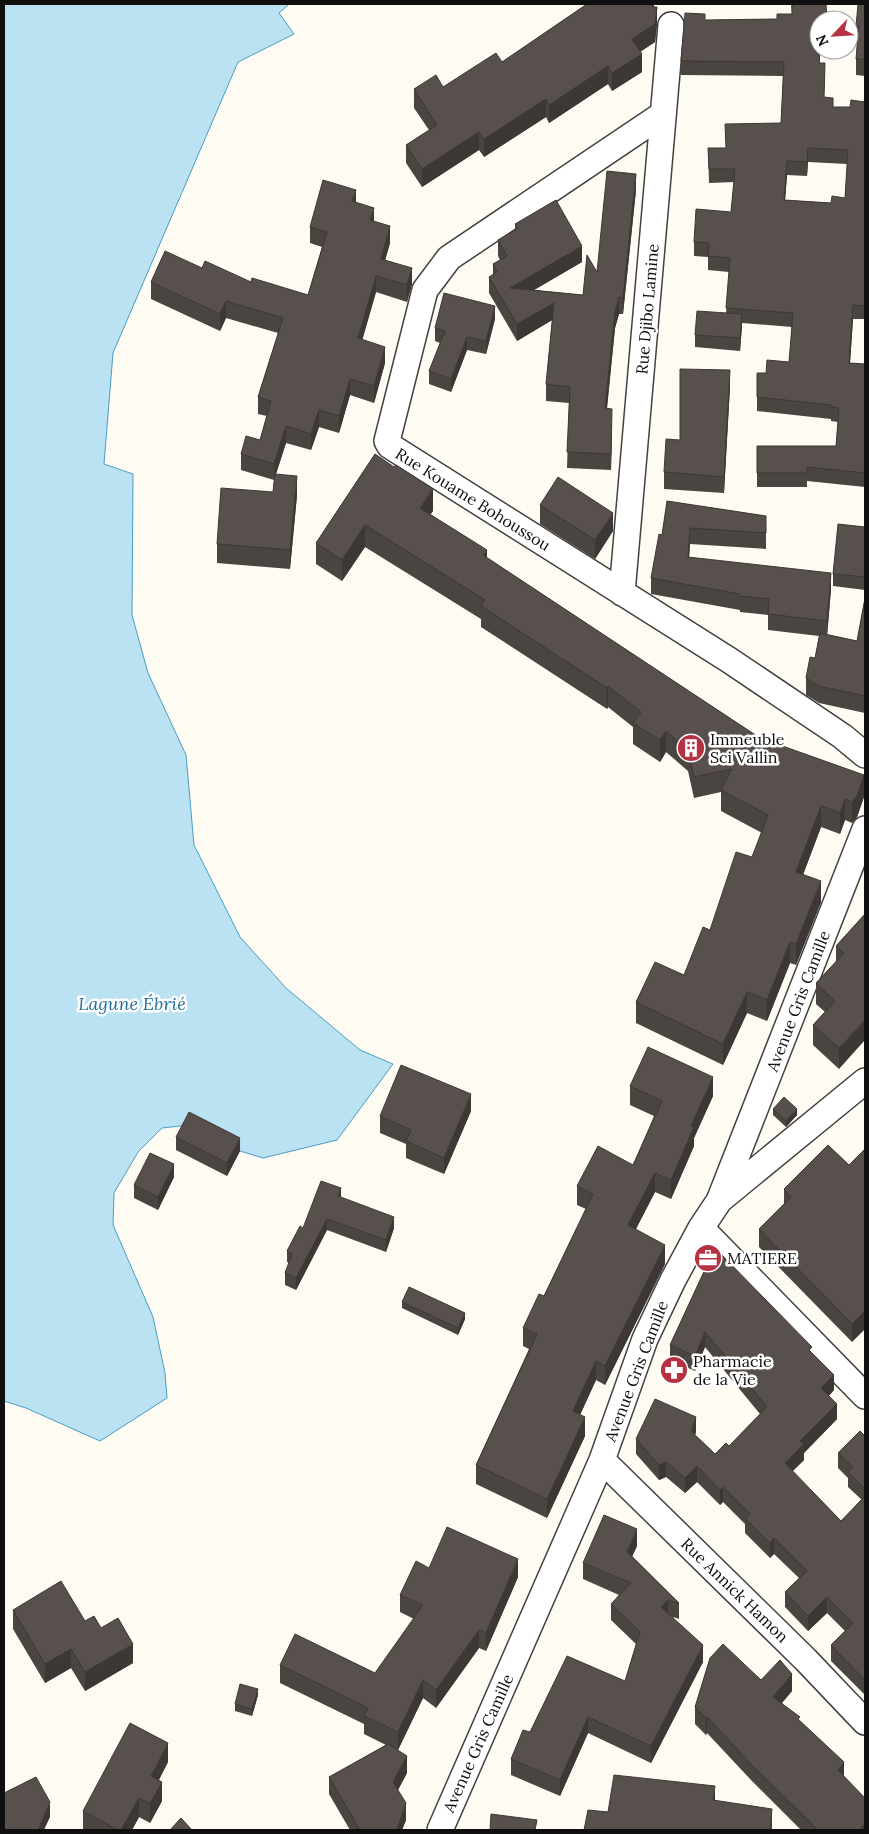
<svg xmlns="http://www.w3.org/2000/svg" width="869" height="1834" font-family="Lora,serif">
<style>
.water{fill:#bbe2f2;stroke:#489dc3}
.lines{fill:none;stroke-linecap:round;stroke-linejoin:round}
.minor-casing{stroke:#424242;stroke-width:28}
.minor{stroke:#fff;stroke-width:25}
.wall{fill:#4b4541;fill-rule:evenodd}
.shaded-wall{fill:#3d3835}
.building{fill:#57504c;stroke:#3d3835;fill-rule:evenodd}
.labels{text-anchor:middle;stroke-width:5;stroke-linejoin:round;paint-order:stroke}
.street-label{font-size:16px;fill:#0f0f0f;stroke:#fff}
.poi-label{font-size:16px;fill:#0f0f0f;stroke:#fff;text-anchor:start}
.water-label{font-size:18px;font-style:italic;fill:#226f98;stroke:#fff}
</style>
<rect width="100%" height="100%" fill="#fefbf3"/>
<!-- water -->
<path class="water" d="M4,4H289L279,13L294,34L238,62L113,353L104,464L133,474L132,615L148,673L186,755L194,845L240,937L286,988L360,1050L393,1064L337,1140L263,1158L240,1151L189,1125L162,1128L138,1152L114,1193L113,1225L153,1317L165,1373L167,1398L100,1441L26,1408L4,1401Z"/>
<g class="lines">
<defs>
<path id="minor" d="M663,114L449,258L425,290L387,441L390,446L729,660L842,736L865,755
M622,593L671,25
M721,1199L865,1081
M701,1228L865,1396
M602,1460L806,1660L865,1722
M440,1830L602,1460L645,1339L673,1280L701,1228L719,1201L865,829"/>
</defs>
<!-- minor casing -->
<use href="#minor" class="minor-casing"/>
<!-- minor -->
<use href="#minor" class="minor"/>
</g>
<!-- wall -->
<path class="wall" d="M587,4H654V7L657,25L655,42L640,52L642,72L612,91L608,84L549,123L546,117L484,157L479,150L422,187L406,163V145L429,130L414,108V89L443,87L502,62Z
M791,4H826L819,20L820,63L825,77L824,97L833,107H850L865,102V319H853L850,363L865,364V487L807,481V487H757V446H836L838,422L831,421V419L757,411V373H766L789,362L792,327L742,323L740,351L695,347V335L726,313L729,272L708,270V257L694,256V242L731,212L734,182L709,183L708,148H726L781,123L783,76L681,75V61L705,20L777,19L792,14ZM808,162L847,164L845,198L831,203L785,200L787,175L807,176Z
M865,4V76L856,75V59L857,43L856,42V26Z
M636,190L623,314H619L615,328L607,409L612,425L611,470L567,468L569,403L546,401V384L552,320L517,341L489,293V277L493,275V264L500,260L498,256V240L515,230V224L582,262L534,290L583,295L597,272Z
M356,202L374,221L390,243L385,260L412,284L407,302L376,292L362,340L385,363L374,403L350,395L339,433L319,427L311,450L286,443L276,474L297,495L290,569L217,563V544L273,492L274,480L241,470V454L260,440L267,416L258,414V397L278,333L226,318L220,331L151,299V282L202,268L251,282L308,295L322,247L310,243V227Z
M495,319L486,354L467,350L451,392L429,384V371L440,343L435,341V328Z
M730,386L724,493L664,489V472L680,440Z
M375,454L433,511L430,514L487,558L760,738L864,797L857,817L852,823L845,820L840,834L821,827L803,875L821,902L796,965L790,963L767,1021L747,1013L723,1065L636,1023V1002L684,975L752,857L762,833L721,811V792L694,798L688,771L666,752L660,762L633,744V727L608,707L607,709L481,627V619L365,547L342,581L316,564V543Z
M667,501L766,516V549L690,544L689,557L831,589L827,635L857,641L865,598V713L819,703L806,695V678L815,658L819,636L768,630V615L740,612V610L651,594V578L662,535Z
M540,505L613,531L595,559L540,524Z
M865,527V590L833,586V574Z
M865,860V882L864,881V861Z
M865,914L839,1069L813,1045V1025L825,1012L816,1004V983L836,962V946Z
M630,1086L713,1096L694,1138V1146L671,1199L655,1192L636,1229L665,1264L605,1385L596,1380L580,1415L585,1436L547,1518L476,1484V1465L529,1349L523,1346V1328L544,1296L586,1209L577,1205V1186L633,1165L654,1116L630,1105Z
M773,1109L797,1115L786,1127L773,1115Z
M471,1111L444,1174L406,1158V1144L380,1133V1116Z
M176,1137L240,1151L227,1176L176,1150Z
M865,1149L852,1342L759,1247V1229L784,1204V1189L849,1165Z
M174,1177L158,1210L134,1198V1185Z
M341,1197L394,1228L386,1252L327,1230L296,1290L285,1285V1273L289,1263L287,1262V1251L303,1228Z
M714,1250L812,1353L834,1390L829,1396L837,1419L804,1453V1460L792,1471L841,1521L862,1500L848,1487V1478L838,1468V1453L865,1436V1695L831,1661V1645L845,1631L827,1613L808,1631L785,1607V1592L799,1578L774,1554L770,1558L745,1533V1524L723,1502L720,1505L697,1482L685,1493L666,1477L659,1480L636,1454V1439L696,1432L695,1435L715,1454L729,1446L760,1414L705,1347L695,1371L670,1360V1345Z
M402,1302L465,1319L458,1335L402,1308Z
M637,1546L632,1556L679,1603V1619L673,1617L703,1662L651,1763L588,1733L560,1796L511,1775V1759L530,1732L625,1681L636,1644L611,1620V1604L619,1595L583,1579V1563Z
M429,1568L518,1577L486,1651L479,1648L436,1708L423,1698L398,1750L407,1773L398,1790L406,1820L402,1830H350L329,1794V1777L386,1745L364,1734V1724L280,1683V1665L375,1673L414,1619L400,1612V1595Z
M13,1610L85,1621L101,1628L133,1663L85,1691L71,1668L45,1683L13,1629Z
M761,1680L792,1691L782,1703L800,1721L844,1776L865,1830H801L751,1780L707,1733L706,1735L695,1724V1707Z
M258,1695L252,1716L235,1711V1704Z
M168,1762L159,1780L162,1801L150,1823L139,1817L132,1830H83V1811Z"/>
<!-- shaded-wall -->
<path class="shaded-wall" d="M657,7V25L655,42L632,57V39Z
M642,54V72L612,91V73Z
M608,66V84L549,123V105Z
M546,99V117L484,157V139Z
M479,132V150L422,187V169Z
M808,148V162L807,176V162Z
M787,161V175L784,214V200Z
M636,174V190L623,314V298Z
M356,190V206L352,201Z
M374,208V224L370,220Z
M390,226V243L381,275V259Z
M582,246V262L510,304V288Z
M412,268V284L407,302V285Z
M376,276V292L358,355V338Z
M619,297V314L615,328L605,425V408L615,312Z
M226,301V318L220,331V314Z
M554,303V319L517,341V324Z
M853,305V319L849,377V363Z
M495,306V319L486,354V341Z
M742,314V327L740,351V338Z
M467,337V350L451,392V379Z
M385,347V363L374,403V386Z
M730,370V386L724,493V477Z
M350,379V395L339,433V416Z
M612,409V425L611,470V454Z
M319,410V427L311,450V434Z
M286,426V443L274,480V464Z
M297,476V495L290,569V550Z
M433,489V511L420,529V508Z
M613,513V531L595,559V540Z
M365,525V547L342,581V560Z
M690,528V544L688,573V557Z
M487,550V571L483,555Z
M831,573V589L827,637V621Z
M608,686V707L607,709V688Z
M666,731V752L660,762V740Z
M864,775V797L857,817L852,823V802Z
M845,799V820L840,834V813Z
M821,806V827L796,893V872Z
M821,881V902L796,965V944Z
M790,942V963L767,1021V1000Z
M747,992V1013L723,1065V1044Z
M865,1020V1040L839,1069V1048Z
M713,1077V1096L694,1138V1146L671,1199V1180L691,1126Z
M471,1094V1111L444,1174V1158Z
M797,1109V1115L786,1127V1121Z
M240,1138V1151L227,1176V1163Z
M174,1164V1177L158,1210V1197Z
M655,1173V1192L628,1244V1225Z
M341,1188V1200L338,1196Z
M394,1217V1228L386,1252V1240Z
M327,1219V1230L296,1290V1278Z
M665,1245V1264L605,1385V1366Z
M865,1311V1329L852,1342V1324Z
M465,1313V1319L458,1335V1328Z
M705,1332V1347L695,1371V1356Z
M596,1361V1380L573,1430V1411Z
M834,1375V1390L821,1403V1388Z
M837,1404V1419L804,1453V1460L785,1479V1463L800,1441Z
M585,1417V1436L547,1518V1499Z
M696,1417V1432L691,1446V1431Z
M666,1462V1477L659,1480V1465Z
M697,1466V1482L685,1493V1478Z
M723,1487V1502L720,1505V1490Z
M637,1529V1546L627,1568V1552Z
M774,1538V1554L770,1558V1543Z
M518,1559V1577L486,1651V1633Z
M827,1597V1613L808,1631V1616Z
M668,1600V1616L661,1607Z
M479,1630V1648L436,1708V1690Z
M133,1644V1663L85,1691V1672Z
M703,1645V1662L651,1763V1746Z
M71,1649V1668L45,1683V1664Z
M792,1674V1691L773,1713V1697Z
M423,1680V1698L398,1750V1732Z
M258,1689V1695L252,1716V1709Z
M588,1717V1733L560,1796V1780Z
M707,1717V1733L706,1735V1718Z
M168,1743V1762L151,1794V1776Z
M407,1756V1773L393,1799V1782Z
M844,1762V1779L838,1770Z
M162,1782V1801L150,1823V1804Z
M715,1786V1806L713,1800Z
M139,1798V1817L132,1830H121Z
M50,1802V1817L44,1830H38Z
M406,1803V1820L402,1830H397Z
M772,1809V1830H770Z
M865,1824V1830H859Z"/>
<!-- building -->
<path class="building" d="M587,4H652V7H657L655,24L632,39L642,54L612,73L608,66L549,105L546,99L484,139L479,132L422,169L406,145L437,125L414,89L436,75L443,87L496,53L502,62Z
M792,4H826L827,20H819V50H820L819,63H825L824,97L833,98V107H850L851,100L865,102V306L853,305L849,363L865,364V473L807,467V473H757V446H836L839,408L831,407V405L757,397V373H766L767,360L789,362L793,313L726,308L730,258L708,256L709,243L694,242L696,209L731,212L735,169H709L708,148H726L725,124L781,123L784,62L681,61L685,13L705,14V20L777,19V14H792ZM808,148L848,150L845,198L832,196L831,203L784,200L787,161L807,162Z
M858,4H865V59H856L859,26H856Z
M607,171L636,174L623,298L619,297L615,312L605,408L612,409L611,454L567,452L570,387L546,384L554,303L517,324L489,277L497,272L493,264L507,256L498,240L518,228L515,224L556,200L582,246L510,288L583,295L587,255L597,272Z
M323,180L356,190L352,201L374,208L370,220L390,226L381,259L412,268L407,285L376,276L358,338L385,347L374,386L350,379L339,416L319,410L311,434L286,426L274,464L241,454L246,436L260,440L271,401L258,397L283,318L226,301L220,314L151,282L165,251L202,268L205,261L251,282L252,278L308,295L327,232L310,227Z
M444,293L495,306L486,341L467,337L451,379L429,371L445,331L435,328Z
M697,311L742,314L740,338L695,335Z
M680,369L730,370L724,477L664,472L666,439L680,440Z
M375,454L394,467L396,465L433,489L420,508L487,550L483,555L760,738L864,775L857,796L852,802L845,799L840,813L821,806L796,872L821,881L796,944L790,942L767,1000L747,992L723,1044L636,1002L655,962L684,975L703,927L710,930L736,852L752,857L768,815L721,790L732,769L694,777L688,750L666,731L660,740L633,723L641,712L608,686L607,688L481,606L485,600L365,525L342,560L316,543Z
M275,474L297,476L290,550L217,544L221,488L273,492Z
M558,477L613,513L595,540L540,505Z
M667,501L766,516V533L690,528L688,557L831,573L827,621L768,614L769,599L740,596V594L651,578L659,534L662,535Z
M838,524L865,527V577L833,574Z
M865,598V696L819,686L806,678L810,657L815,658L820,633L857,641Z
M865,914V1020L839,1048L813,1025L835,1001L816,983L844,953L836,946Z
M648,1047L713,1077L691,1126L694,1127L671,1180L655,1173L628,1225L665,1245L605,1366L596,1361L573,1411L585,1417L547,1499L476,1465L537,1334L523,1328L539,1294L544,1296L593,1194L577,1186L598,1146L633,1165L662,1101L630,1086Z
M401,1065L471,1094L444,1158L406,1141L411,1130L380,1116Z
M784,1097L797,1109L786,1121L773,1109Z
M189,1112L240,1138L227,1163L176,1137Z
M828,1145L849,1165L865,1149V1311L852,1324L759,1229L791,1197L784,1189Z
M150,1153L174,1164L158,1197L134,1185Z
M321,1181L341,1188L338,1196L394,1217L386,1240L327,1219L296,1278L285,1273L292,1254L287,1251L300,1226L303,1228Z
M714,1250L718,1251L812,1347L809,1350L834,1375L821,1388L837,1404L800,1441L804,1444L785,1463L841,1521L865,1496V1680L831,1645L853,1623L827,1597L808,1616L785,1592L807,1571L774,1538L770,1543L745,1518L750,1514L723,1487L720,1490L697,1466L685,1478L666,1462L659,1465L636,1439L655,1399L696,1417L691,1431L715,1454L726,1443L729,1446L767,1407L705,1332L695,1356L670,1345Z
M409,1287L465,1313L458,1328L402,1302Z
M860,1431L865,1436V1489L848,1472L853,1467L838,1453Z
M604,1515L637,1529L627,1552L679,1603L668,1600L661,1607L703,1645L651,1746L588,1717L560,1780L511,1759L523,1730L530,1732L567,1656L625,1681L640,1632L611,1604L631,1583L583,1563Z
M447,1527L518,1559L486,1633L479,1630L436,1690L423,1680L398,1732L364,1716L368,1708L280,1665L295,1634L375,1673L423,1605L400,1595L416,1561L429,1568Z
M61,1581L85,1621L94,1616L101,1628L118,1618L133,1644L85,1672L71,1649L45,1664L13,1610Z
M723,1644L761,1680L780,1660L792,1674L773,1697L800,1717L798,1719L844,1762L838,1770L865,1798V1824L859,1830H818L751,1764L707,1717L706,1718L695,1707L710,1658Z
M240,1684L258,1689L252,1709L235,1704Z
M130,1723L168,1743L151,1776L162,1782L150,1804L139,1798L121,1830H118L83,1811Z
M388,1744L407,1756L393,1782L406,1803L397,1830H360L329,1777Z
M614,1775L715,1786L713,1800L772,1809L770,1830H584L588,1810L608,1812Z
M36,1777L50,1802L38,1830H4V1793Z
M491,1814L537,1820L535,1830H490Z
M181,1818L192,1830H170Z"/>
<!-- icons -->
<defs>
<symbol id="building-disc" viewBox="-11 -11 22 22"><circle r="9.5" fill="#b53243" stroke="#fff"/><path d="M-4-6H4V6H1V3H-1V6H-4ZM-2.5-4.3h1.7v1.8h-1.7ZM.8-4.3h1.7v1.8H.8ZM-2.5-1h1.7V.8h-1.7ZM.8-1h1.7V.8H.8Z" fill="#fff"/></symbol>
<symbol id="office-disc" viewBox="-11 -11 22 22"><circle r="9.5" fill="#b53243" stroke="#fff"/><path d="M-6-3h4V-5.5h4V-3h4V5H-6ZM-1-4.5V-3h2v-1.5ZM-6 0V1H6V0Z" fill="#fff"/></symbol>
<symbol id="pharmacy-disc" viewBox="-11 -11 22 22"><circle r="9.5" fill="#b53243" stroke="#fff"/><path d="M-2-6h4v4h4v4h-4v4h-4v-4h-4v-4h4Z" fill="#fff"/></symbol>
</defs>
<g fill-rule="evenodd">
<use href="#building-disc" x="675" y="732" width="32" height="32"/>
<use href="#office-disc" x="692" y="1242" width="32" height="32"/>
<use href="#pharmacy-disc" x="658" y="1354" width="32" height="32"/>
</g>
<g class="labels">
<!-- street labels -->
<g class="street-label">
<text transform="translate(647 309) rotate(-85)" y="6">Rue Djibo Lamine</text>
<text transform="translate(473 499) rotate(32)" y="6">Rue Kouame Bohoussou</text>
<text transform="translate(798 1001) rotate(-69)" y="6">Avenue Gris Camille</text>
<text transform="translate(636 1371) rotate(-69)" y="6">Avenue Gris Camille</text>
<text transform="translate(735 1590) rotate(44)" y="6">Rue Annick Hamon</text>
<text transform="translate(478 1743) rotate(-66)" y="6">Avenue Gris Camille</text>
</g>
<!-- poi labels -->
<g class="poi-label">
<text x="710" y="745">Immeuble<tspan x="710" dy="18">Sci Vallin</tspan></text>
<text x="727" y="1264">MATIERE</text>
<text x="693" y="1367">Pharmacie<tspan x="693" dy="18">de la Vie</tspan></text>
</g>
<!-- water labels -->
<g class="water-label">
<text x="132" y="1010">Lagune Ébrié</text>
</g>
</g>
<!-- border -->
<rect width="869" height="1834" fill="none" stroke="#0f0f0f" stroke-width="10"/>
<!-- north arrow -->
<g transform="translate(834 35) rotate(245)"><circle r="24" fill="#ffffff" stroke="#9f9f9f"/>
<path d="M0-4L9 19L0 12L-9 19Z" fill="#b53243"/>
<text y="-8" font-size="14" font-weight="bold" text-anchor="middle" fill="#0f0f0f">N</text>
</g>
</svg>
